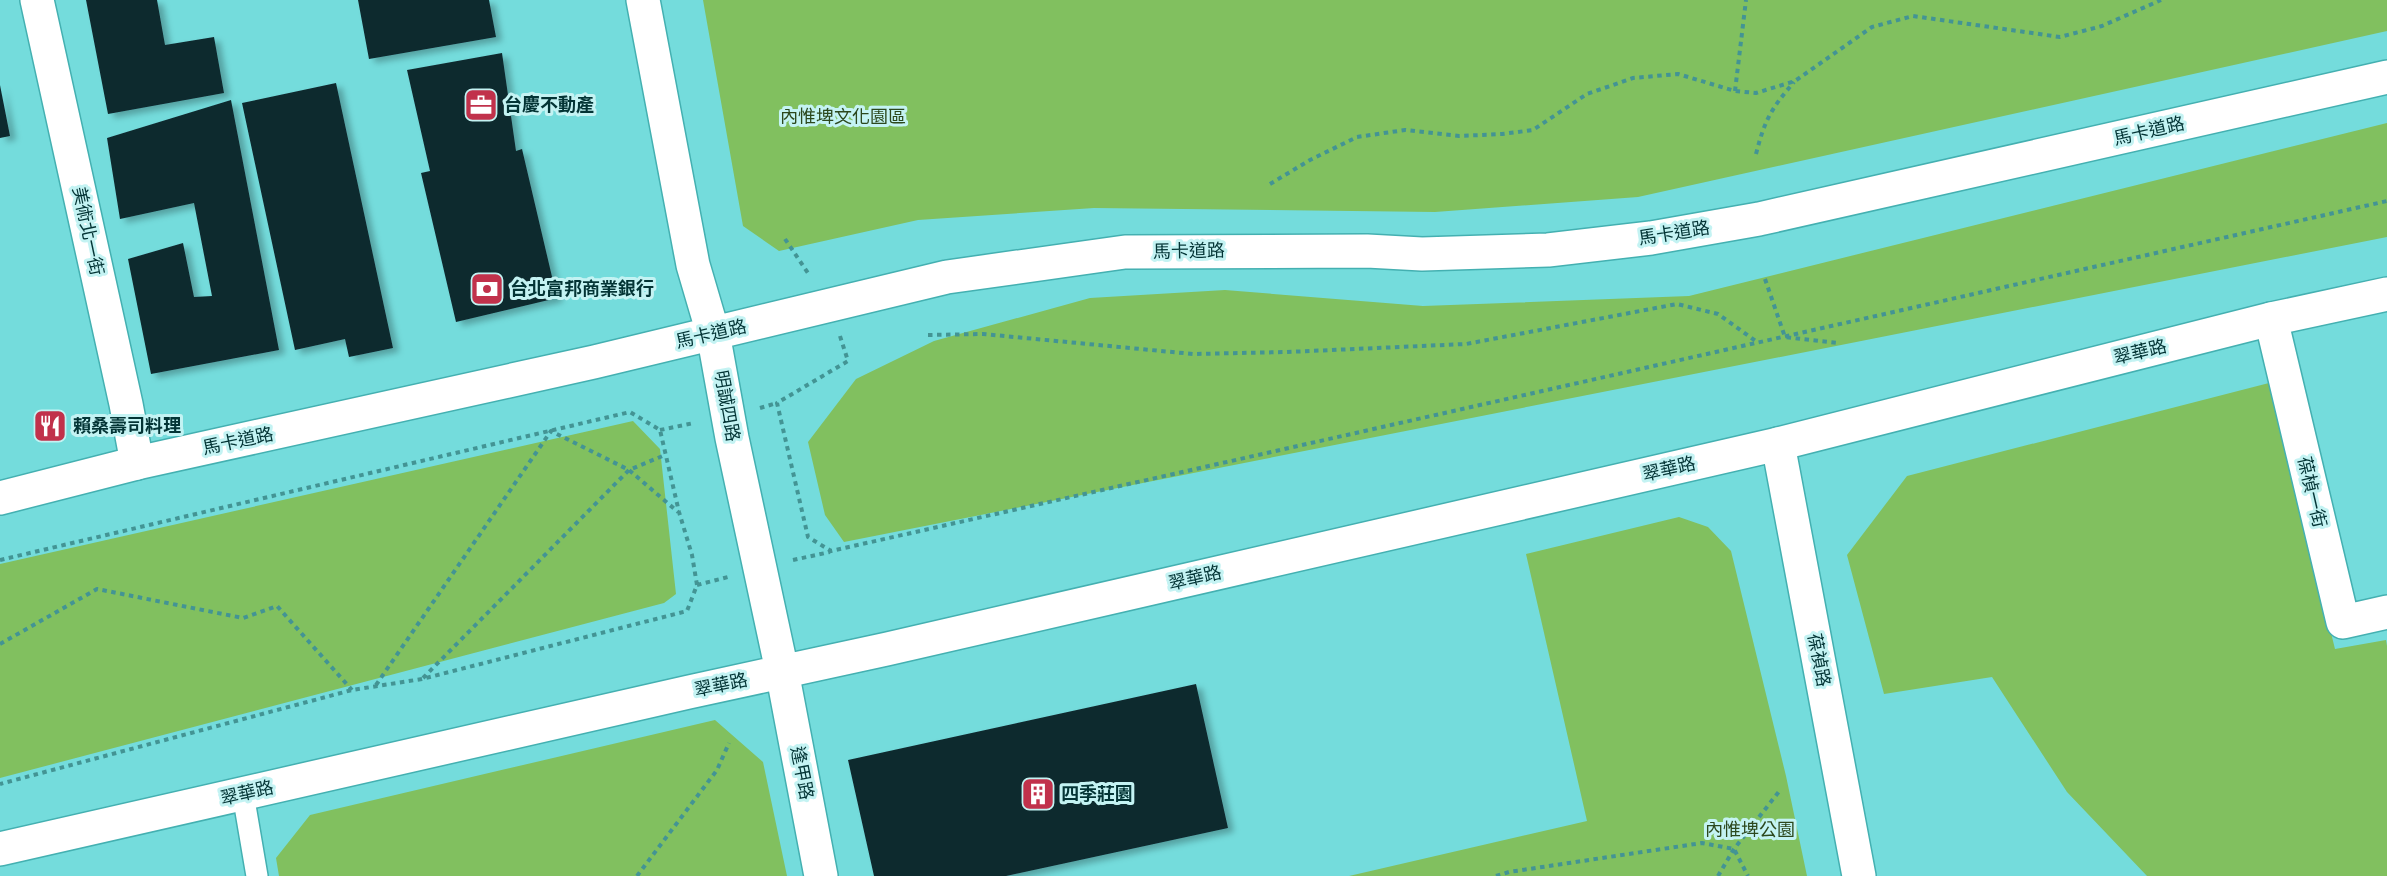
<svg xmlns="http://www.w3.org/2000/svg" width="2387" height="876" font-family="'Fira Sans','Noto Sans TC',sans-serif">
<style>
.green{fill:#81c05f}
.building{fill:#11292f;filter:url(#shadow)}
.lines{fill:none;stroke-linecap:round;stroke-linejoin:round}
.lane-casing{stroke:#44b0b1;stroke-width:24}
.street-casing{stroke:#44b0b1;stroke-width:36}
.secondary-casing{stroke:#44b0b1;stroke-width:36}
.path{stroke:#439494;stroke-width:4;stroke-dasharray:4.5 4.5;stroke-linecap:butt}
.lane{stroke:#fff;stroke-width:21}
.street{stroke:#fff;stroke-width:33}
.secondary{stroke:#fff;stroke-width:33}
.labels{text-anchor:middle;stroke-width:6;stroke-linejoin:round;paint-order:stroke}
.poi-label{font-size:18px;font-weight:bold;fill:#033435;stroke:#c4f3f3;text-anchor:start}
.park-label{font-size:18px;fill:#2c481d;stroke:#c4f3f3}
.street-label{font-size:18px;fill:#033435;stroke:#c4f3f3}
</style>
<defs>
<filter id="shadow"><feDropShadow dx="6" dy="4" stdDeviation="3" flood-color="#0004"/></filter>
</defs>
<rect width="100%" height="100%" fill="#74dcdc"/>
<!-- green -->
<path class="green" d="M703,0H2387V31L1638,197L1435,212L1094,208L918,220L779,251L743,226Z
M2387,123V237L844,542L825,515L808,442L856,379L934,341L1090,298L1225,290L1423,306L1689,296Z
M2269,383L2335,649L2386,640L2387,646V876H2147L2067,792L1992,677L1884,694L1847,555L1907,476Z
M633,421L660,449L676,594L664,603L0,778V564Z
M1679,517L1708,527L1731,551L1786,776L1807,876H1349L1587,821L1526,554Z
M715,720L763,762L787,876H279L276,858L310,815Z"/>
<!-- building -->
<path class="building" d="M86,0H157L165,45L214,37L224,93L108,114Z
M358,0H489L496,37L369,59Z
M502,53L516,151L522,149L557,298L456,322L421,173L430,171L407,70Z
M336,83L393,348L349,357L345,339L295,350L242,103Z
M0,85L10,136L0,138Z
M231,100L279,350L151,374L128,259L183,243L194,297L212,296L194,203L120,219L107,138Z
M1196,684L1228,828L1006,876H874L848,760Z"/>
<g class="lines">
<defs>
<path id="lane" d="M243,794L257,876"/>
<path id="street" d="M37,0L126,404L137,463
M2271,319L2343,622L2387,612
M1778,444L1859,876
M782,671L821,876"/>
<path id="secondary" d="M643,0L693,265L713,333L732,438L782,671
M0,498L137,463L594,362L947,277L1125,252L1367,251L1422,254L1548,250L1651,238L1759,219L2387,77
M0,849L689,692L887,649L1778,444L2271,319L2387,294"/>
</defs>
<!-- lane casing -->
<use href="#lane" class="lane-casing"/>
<!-- street casing -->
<use href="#street" class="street-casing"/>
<!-- secondary casing -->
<use href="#secondary" class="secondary-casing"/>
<!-- path -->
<path class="path" d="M1735,91L1746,0
M1756,154C1765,119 1771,109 1794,82
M1270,184L1310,160L1357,137L1405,130L1459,136L1502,134L1533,130L1587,94L1633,78L1678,74L1735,91L1756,93L1795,81L1872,27L1913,16L2060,37L2102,26L2161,0
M785,239L810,276
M1765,279L1785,337L1838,343
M928,335L983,334L1193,354L1287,352L1466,344L1677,304L1718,314L1757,342
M840,336L848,361L777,403L808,537L831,551L2387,201
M760,408L777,403
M660,430L694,423
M0,560L630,412L660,430L679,512L692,555L697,585L687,611L422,679L352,690L0,784
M793,560L830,552
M697,585L728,577
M0,644L97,589L243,618L277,606L352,690
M423,678L629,470L665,455
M376,685L551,431L629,470L678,512
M637,876L717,770L729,743
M1496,876L1509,872L1702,843L1734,849L1748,876
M1718,876L1734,849L1781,789"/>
<!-- lane -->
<use href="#lane" class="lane"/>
<!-- street -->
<use href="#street" class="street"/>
<!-- secondary -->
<use href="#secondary" class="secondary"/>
</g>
<!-- icons -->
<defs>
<symbol id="office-square" viewBox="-11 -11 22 22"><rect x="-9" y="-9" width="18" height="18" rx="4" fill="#c1314b" stroke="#c4f3f3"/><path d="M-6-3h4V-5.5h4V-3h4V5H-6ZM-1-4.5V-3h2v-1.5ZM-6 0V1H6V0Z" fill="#fff"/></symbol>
<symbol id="bank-square" viewBox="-11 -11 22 22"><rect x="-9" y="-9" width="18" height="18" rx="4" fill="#c1314b" stroke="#c4f3f3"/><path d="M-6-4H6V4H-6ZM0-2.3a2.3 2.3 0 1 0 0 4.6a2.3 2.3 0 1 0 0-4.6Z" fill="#fff"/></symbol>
<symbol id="restaurant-square" viewBox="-11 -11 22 22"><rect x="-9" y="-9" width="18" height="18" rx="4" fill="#c1314b" stroke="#c4f3f3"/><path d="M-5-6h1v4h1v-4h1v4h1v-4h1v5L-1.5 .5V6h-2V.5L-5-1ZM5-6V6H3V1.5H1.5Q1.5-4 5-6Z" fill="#fff"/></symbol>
<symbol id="building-square" viewBox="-11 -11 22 22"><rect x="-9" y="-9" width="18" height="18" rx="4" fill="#c1314b" stroke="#c4f3f3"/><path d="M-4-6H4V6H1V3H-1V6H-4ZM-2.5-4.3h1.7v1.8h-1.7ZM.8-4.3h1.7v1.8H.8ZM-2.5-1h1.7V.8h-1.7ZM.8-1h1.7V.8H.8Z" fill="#fff"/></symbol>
</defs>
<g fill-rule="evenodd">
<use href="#office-square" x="462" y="86" width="38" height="38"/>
<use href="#bank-square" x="468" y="270" width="38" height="38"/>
<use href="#restaurant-square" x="31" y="407" width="38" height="38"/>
<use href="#building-square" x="1019" y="775" width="38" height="38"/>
</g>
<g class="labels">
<!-- poi labels -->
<g class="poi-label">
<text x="504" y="111">台慶不動產</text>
<text x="510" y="295">台北富邦商業銀行</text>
<text x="73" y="432">賴桑壽司料理</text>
<text x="1061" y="800">四季莊園</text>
</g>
<!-- park labels -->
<g class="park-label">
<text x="843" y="123">內惟埤文化園區</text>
<text x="1750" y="836">內惟埤公園</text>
</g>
<!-- street labels -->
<g class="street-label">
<text transform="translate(2149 131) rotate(-13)" y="6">馬卡道路</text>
<text transform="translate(88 231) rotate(78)" y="6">美術北一街</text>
<text transform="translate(1674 233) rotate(-9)" y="6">馬卡道路</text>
<text transform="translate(1189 251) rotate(-1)" y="6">馬卡道路</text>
<text transform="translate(711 334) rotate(-13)" y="6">馬卡道路</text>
<text transform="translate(2140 352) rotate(-14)" y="6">翠華路</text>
<text transform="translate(727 406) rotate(80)" y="6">明誠四路</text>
<text transform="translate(238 441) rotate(-12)" y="6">馬卡道路</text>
<text transform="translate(1669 469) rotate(-13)" y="6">翠華路</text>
<text transform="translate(2312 492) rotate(77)" y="6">葆楨一街</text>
<text transform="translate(1195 578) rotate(-13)" y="6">翠華路</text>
<text transform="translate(1819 660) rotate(79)" y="6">葆禎路</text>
<text transform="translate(721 685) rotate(-12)" y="6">翠華路</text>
<text transform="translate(802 773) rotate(79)" y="6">逢甲路</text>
<text transform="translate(247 793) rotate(-13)" y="6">翠華路</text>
</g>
</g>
</svg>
